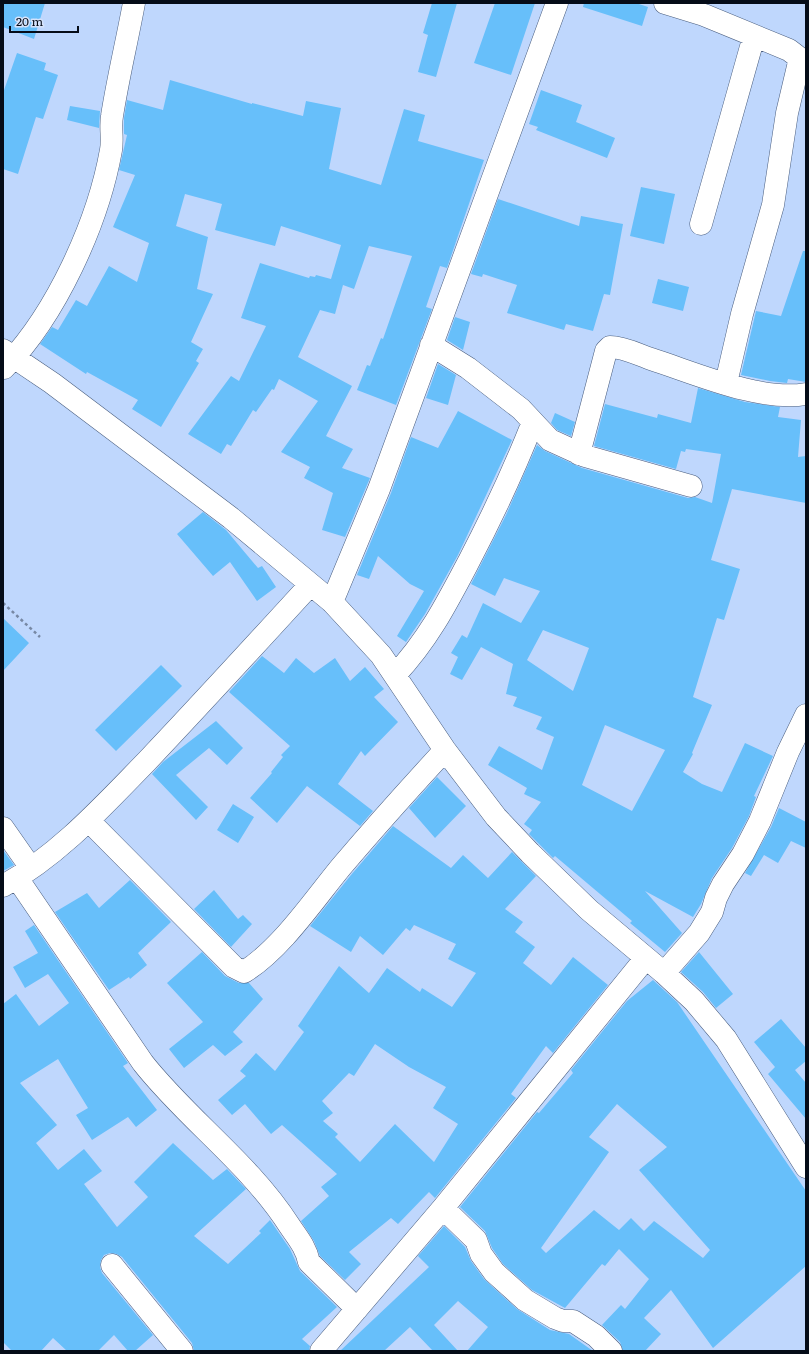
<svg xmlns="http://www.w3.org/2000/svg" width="809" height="1354" font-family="Literata,serif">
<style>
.building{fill:#67bffa;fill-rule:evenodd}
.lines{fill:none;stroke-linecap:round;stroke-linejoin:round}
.minor-casing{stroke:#4a5e7f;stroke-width:23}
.path{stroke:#7788a4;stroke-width:2.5;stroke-dasharray:3 3;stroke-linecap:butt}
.minor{stroke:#fff;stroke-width:22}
</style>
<rect width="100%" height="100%" fill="#bfd7fd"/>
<!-- building -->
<path class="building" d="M3,3H45L34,39L3,27Z
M432,3H457L436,77L418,72L428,35L423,33Z
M495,3H535L511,75L474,63Z
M584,3H636L648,7L642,26L583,7Z
M17,53L46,63L44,70L58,75L43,119L36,117L18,174L3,169V93Z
M170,80L252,104V103L303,116L306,101L341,108L329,169L381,185L404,109L425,115L418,141L484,160L447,268L440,266L426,307L432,309L396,405L357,390L367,365L370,366L381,338L383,339L412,256L369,246L354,289L343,285L335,314L320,310L298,357L352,386L326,436L353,449L342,468L370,478L345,537L322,530L333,493L304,478L310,467L281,452L318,401L279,379L274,390L272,389L256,412L253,410L231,446L227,444L221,454L188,434L231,376L239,381L266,326L241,318L260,263L309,278L310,276L315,277L316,275L331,279L341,245L281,226L275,246L215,230L222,204L185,194L176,226L208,237L197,289L213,294L191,342L203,349L196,361L199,363L161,427L132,409L138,400L87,372L86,374L40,344L52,327L58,330L76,300L87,306L109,266L137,282L149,243L113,227L135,175L119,170L127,135L124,134V118L127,100L163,110Z
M541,90L582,105L576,122L615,138L607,158L536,130L538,127L529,124Z
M70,106L100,111L99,128L67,120Z
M641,187L675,194L664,244L630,236Z
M498,199L579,226L581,216L623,224L610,295L604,294L593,331L566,324L564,330L507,313L517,285L483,274L482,277L471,274Z
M803,251H806V382L788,379L787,383L770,381L741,375L756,311L781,316Z
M658,279L689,287L683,311L652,303Z
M455,317L470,322L463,350L447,340Z
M438,364L456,375L448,405L426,398Z
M698,388L745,402L780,407L778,417L801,420L798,457L806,456V503L732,489L711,560L740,569L724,620L717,618L693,697L712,705L692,753L693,754L683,772L702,784L722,792L745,743L773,756L754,796L756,797L749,816L732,848L712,878L701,904L693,917L645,891L682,933L665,952L630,923L632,921L555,856L553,858L529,834L532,830L524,824L541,802L524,794L527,788L488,765L499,746L542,770L554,737L536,729L542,717L513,706L517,697L506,694L513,664L481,647L462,680L450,674L458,657L451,653L462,635L467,638L483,603L521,623L540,591L504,578L495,596L471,584L506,515L537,445L545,451L582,468L688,498L695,497L712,503L721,454L686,449L685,452L681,451L676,469L594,446L605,404L657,418L658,414L691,423ZM543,630L589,648L573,691L527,660ZM605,725L665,750L632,811L582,785Z
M458,411L512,440L458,555L425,614L406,642L397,636L424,591L410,584L378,556L369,579L357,575L391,493L411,437L438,448Z
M555,413L575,422L571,436L557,430L551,423Z
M203,512L226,530L258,568L262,566L276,587L257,601L230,562L213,576L177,534Z
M3,618L29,643L3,671Z
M262,656L284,673L296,658L314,673L335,658L350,681L365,667L384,689L374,697L398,722L365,756L361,751L338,784L373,811L360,826L307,786L277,823L250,798L272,773L271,772L283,757L281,755L290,746L229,692Z
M161,665L182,686L116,751L95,730Z
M216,721L243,748L227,765L209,748L176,775L208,807L196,820L152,774L163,762Z
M437,777L466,806L435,838L409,808Z
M233,804L254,817L238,843L217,830Z
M779,808L806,822V848L791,841L778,863L764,855L751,876L745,873L771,827Z
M393,826L451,868L463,855L488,878L512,852L536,876L505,909L523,922L515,932L535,947L523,963L551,985L573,957L608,985L553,1053L546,1046L511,1094L516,1098L435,1198L429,1192L398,1224L391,1218L349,1252L361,1264L345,1280L320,1256L314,1241L301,1221L329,1196L321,1187L337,1174L282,1125L271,1134L245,1104L232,1115L218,1100L246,1076L240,1071L256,1053L275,1071L304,1032L298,1026L339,966L369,993L387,968L420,992L422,988L452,1007L476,973L448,959L456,944L414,925L410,931L406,928L383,955L360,936L351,952L310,926L351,875ZM375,1044L409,1067L446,1087L433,1108L458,1124L434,1162L395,1124L360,1162L335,1137L338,1134L323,1121L333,1113L322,1101L349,1073L354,1076Z
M3,850L14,865L3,871Z
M130,880L171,922L138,953L147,965L130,979L129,977L109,990L55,912L87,893L99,908Z
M214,890L238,919L243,915L252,924L231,947L194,909Z
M34,925L128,1063L123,1066L157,1110L136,1127L128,1117L92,1140L76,1115L88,1108L58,1059L20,1083L57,1125L36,1143L58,1170L84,1149L102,1171L84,1184L117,1227L148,1197L134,1182L173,1143L213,1180L227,1169L246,1189L194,1236L228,1264L261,1233L259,1231L270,1220L290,1249L300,1271L337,1307L302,1339L310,1346L309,1351H194L192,1343L122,1257L117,1254L110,1253L104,1255L101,1260L100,1267L102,1273L153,1335L135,1351H128L114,1335L98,1351H67L53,1338L41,1351H12L3,1342V1004L16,994L39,1026L69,1003L48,974L25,988L13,967L38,953L25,931Z
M202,952L225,976L239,983H249L263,999L233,1032L243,1042L225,1056L213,1045L184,1068L169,1049L203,1022L167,983Z
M699,952L733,994L716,1008L703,992L681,972Z
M653,980L677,1002L806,1191V1266L713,1348L671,1290L644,1318L661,1334L645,1351H623L620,1342L602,1325L621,1305L625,1309L649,1279L619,1249L605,1266L602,1264L565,1308L532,1290L503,1264L492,1248L485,1231L460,1207L537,1112L539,1113L573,1073L571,1070L627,1001ZM617,1104L667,1147L639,1170L710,1250L703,1258L654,1221L644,1231L631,1218L619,1230L594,1210L546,1253L541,1248L609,1152L589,1137Z
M781,1019L806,1048V1061L795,1070L806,1083V1119L768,1074L775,1067L754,1042Z
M444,1226L465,1247L471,1261L484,1279L517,1309L550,1330L569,1334L593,1351H467L488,1327L458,1301L434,1325L458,1351H433L410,1327L384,1351H340L429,1267L418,1256Z"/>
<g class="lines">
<defs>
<path id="minor" d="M665,3L704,15L789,50L806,63
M701,224L754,36
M431,345L468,368L521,409L550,440L585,456L691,486
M3,350L52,383L231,518L332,602L381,655L445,750L496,817L530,853L589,910L664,973L694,1001L726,1039L806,1167
M4,368C56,315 98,223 111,150C113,139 110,127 112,116C118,78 127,41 134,3
M726,383L742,314L773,205L787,113L800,58
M579,454L606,351L610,347C624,347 639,355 651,359C695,373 760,402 806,394
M332,602L379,489L557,3
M395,675C428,640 447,603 469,561C493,515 514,470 533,422
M89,821L234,967L244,972C281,949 313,901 341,867C375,827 410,788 445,750
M3,828L31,868
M17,878L143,1063C188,1120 249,1163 289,1225C297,1237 306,1247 309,1262L357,1309
M3,886C59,855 103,806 147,761C202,703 256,644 310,585
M664,973L699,933L712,912L716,898L723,884L743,854L760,821L788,752L806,715
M443,1208L476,1240L481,1254L494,1272L525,1300L555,1318L563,1321H573L596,1336L611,1351
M112,1265L182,1351
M321,1351L443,1208L645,959"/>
</defs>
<!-- minor casing -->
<use href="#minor" class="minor-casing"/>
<!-- path -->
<path class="path" d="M3,603L40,637"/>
<!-- minor -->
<use href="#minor" class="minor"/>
</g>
<!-- border -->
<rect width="809" height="1354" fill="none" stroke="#050c18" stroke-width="8"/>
<!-- scale -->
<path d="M10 26v6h68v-6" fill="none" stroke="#050c18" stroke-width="2"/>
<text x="16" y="26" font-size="12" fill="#050c18" stroke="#d5e3fb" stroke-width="3" paint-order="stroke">20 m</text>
</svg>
